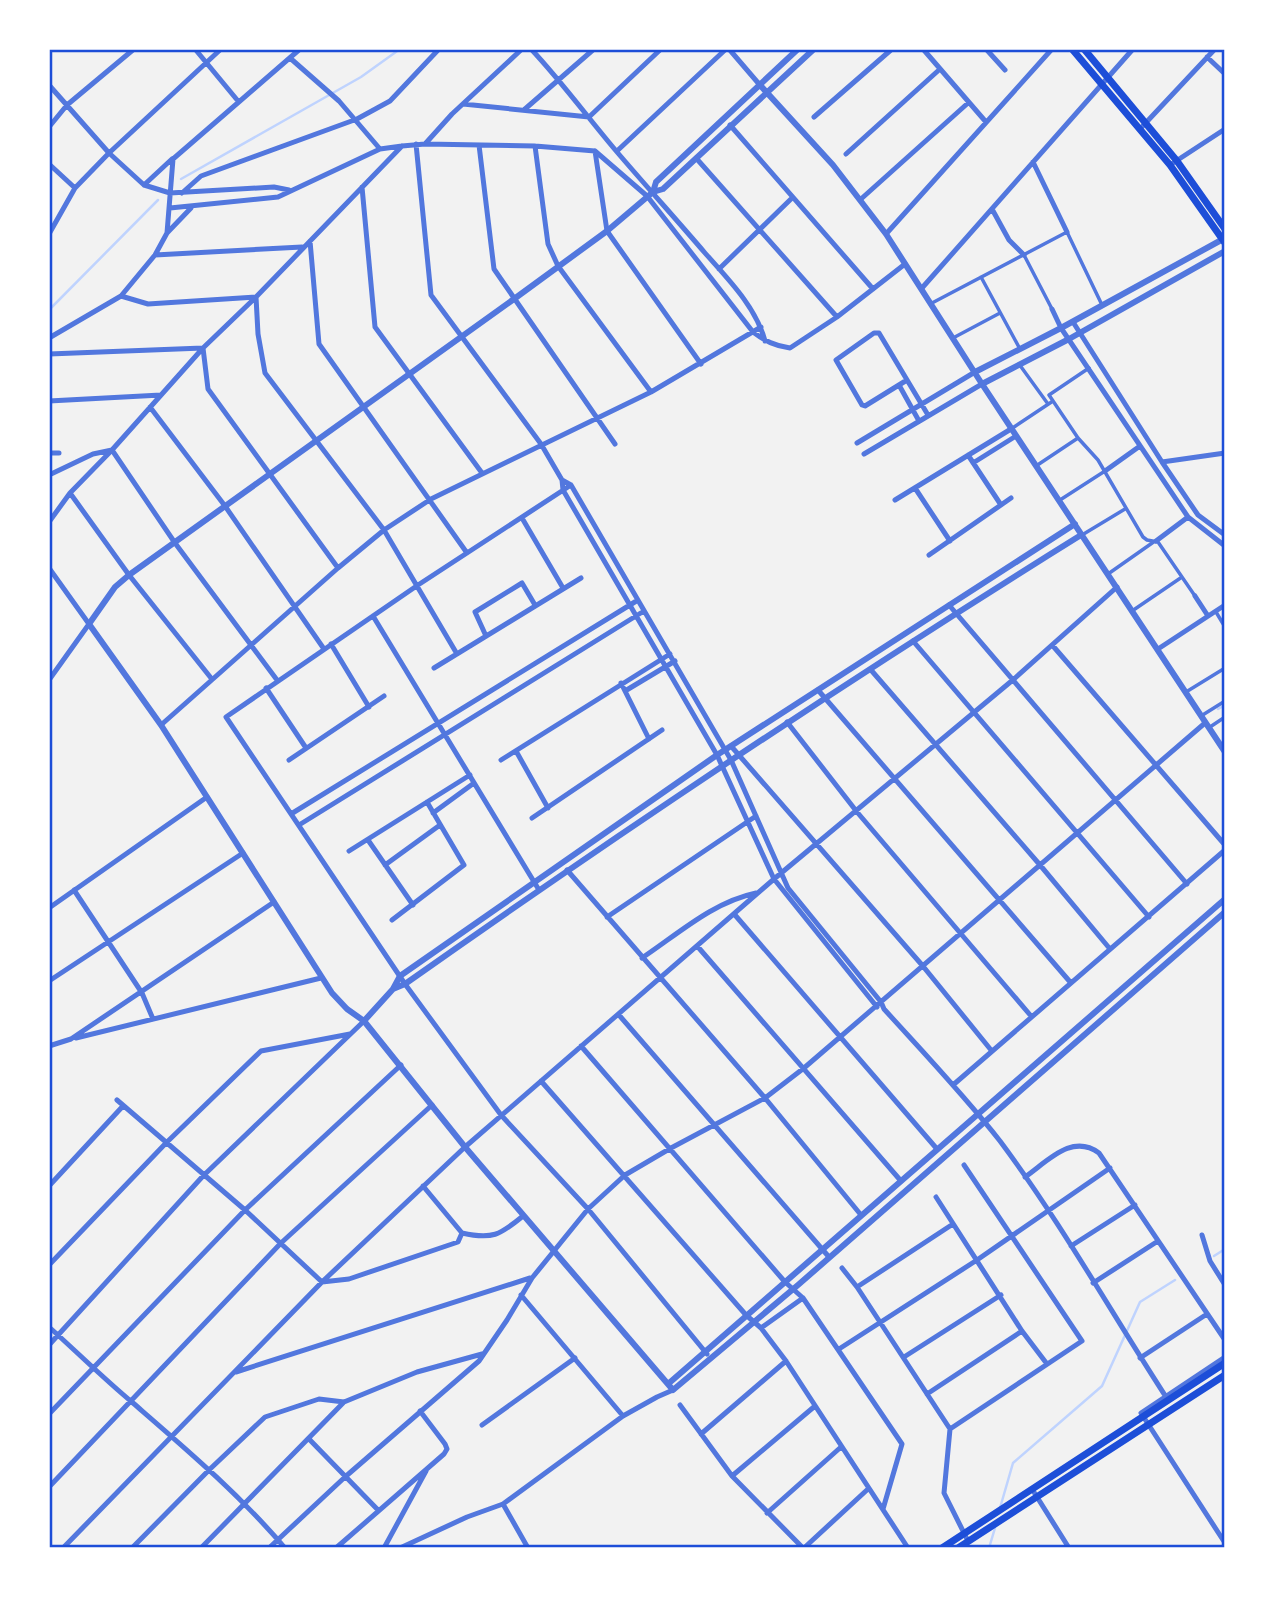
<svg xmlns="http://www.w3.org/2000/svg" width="1274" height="1597" font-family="Helvetica,sans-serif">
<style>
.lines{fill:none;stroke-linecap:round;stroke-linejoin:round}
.stream{stroke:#bfd3fe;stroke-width:2.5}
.pedestrian{stroke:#5277de;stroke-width:3.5}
.minor{stroke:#5277de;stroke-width:5}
.tertiary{stroke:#5277de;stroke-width:6}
.secondary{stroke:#1d4ed8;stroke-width:7}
.neatline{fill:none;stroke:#1d4ed8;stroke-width:2.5}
</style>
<rect width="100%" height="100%" fill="#f2f2f2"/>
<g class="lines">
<!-- stream -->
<path class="stream" d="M181,179L361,77L400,49
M49,310L158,200
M1218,709L1225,705
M1214,1256L1225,1249
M1000,1508L1013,1463L1102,1386L1140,1302L1175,1280
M989,1548L995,1528"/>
<!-- pedestrian -->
<path class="pedestrian" d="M1024,255L1052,309
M981,277L1020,349
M932,303L1067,232L1102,305
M953,338L1000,313
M1019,364L1048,404
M1089,368L1049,395L1078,438L1098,460L1143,537L1147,540L1158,542L1195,596
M1011,429L1053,401
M1036,466L1078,438
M1060,500L1105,471
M1082,535L1125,509
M1108,574L1155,541
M1132,611L1182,577
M1216,612L1225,627
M1186,692L1225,668
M1201,716L1225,701
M1210,727L1225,717"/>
<!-- minor -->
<path class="minor" d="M195,49L238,101
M531,49C562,82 588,118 617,152C646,186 676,219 705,253C728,279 756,307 765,341
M729,49L759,84
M923,49L986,122
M986,49L1005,70
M1207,57L1225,74
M290,58L339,101L380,149
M49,85L109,153L144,185L170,193L274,187L289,190
M463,104L589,117
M525,109L594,49
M589,117L661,49
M814,117L892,49
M730,125L873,289
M49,127L67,105L134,49
M1140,129L1215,49
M416,144L431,295L541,444L562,480L563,490L717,755L774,879L877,1007
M425,144L452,114L522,49
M479,145L494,269L615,444
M535,146L548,244L558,266L651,392
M595,151L647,196L753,332C765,341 775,346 790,348L837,317L905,264
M595,151L607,231L701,364
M617,151L726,49
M846,154L940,69
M696,158L837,317
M1033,162L1067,232
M49,164L75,188
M1170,165L1225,129
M144,185L172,159
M362,187L375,327L482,473
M182,193L201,176L357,119L390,101L439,49
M861,199L968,103
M170,208L278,197L380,149L402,146L425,144L535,146L595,151
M992,209L1009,240L1024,255
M167,233L191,208
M49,234L75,188L109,153L221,49
M886,234L1052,49
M310,241L319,344L467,553
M155,255L302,247
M719,269L792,198
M922,288L1133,49
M121,296L148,304L256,297L258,334L265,373L384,530L457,654
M1052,309L1061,328L1188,517L1225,546
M1073,322L1162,462L1198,515L1225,535
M49,338L121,296L155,255L167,233L173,159L300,49
M49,354L203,348L208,389L338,568
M907,380L865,406L862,405L836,360L874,333H879L928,415
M899,385L919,421
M49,401L161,395
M150,407L225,506L324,649
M857,443L975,372
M49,453H59
M864,454L982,384
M968,455L1001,505
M1162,462L1225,453
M973,463L1016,436
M1105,471L1140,446
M49,475L93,454L112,450L175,543L277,680
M562,480L571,485L731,760L788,888L881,1002L884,1009C923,1052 964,1095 1000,1141C1062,1224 1112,1314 1168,1400
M571,485L418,585L226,717L405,984L501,1115L588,1209L707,1354
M915,488L950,541
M70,493L129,575L211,678
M895,500L1011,429
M522,518L563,588
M49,522L70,493L112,450L203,348L256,297L402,146
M1156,541L1188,517
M929,555L1011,498
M49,568L89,624L49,680
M1195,596L1208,616
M949,605L1187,884
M373,616L539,890
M486,636L475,612L522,583L535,605
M913,641L1149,917
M331,644L369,707
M1053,646L1225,845
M1158,649L1225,605
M434,668L581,578
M871,670L1040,865L1110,949
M621,683L649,739
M266,688L306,748
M818,690L1071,983
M625,691L675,661
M787,722L857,812L1031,1016
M161,725L338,568L384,530L431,499L651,392L761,327
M731,746L922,965L991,1050
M516,751L548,808
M289,760L384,696
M501,760L670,654
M433,813L474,783
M291,814L638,600
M532,818L662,730
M299,825L644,611
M368,840L413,905
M349,851L470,775
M385,865L440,825
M567,870L765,1098L861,1215
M74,890L142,993L153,1019
M49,908L207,797
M735,915L937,1149
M607,917L756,816
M392,920L464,865L427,802
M698,947L901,1181
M642,958C678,934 713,902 756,893
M49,981L243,853
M619,1015L829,1257
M76,1038L321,978
M49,1046L71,1039L274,902
M581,1046L785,1282L803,1298L902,1444L883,1509
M541,1081L746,1315L761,1328L786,1361L908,1548
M953,1085L1225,850
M117,1100L245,1210L322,1282L349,1279L458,1242L462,1233
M1025,1177C1048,1161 1072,1133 1099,1153L1225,1340
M49,1186L123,1106
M423,1186L462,1233
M936,1197L1022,1331L1047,1364
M462,1233C492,1240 500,1235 523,1216
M1202,1235L1210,1261L1225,1285
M1071,1246L1135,1205
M49,1265L166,1143L261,1051L350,1034
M842,1268L857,1287L950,1429
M1093,1283L1158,1241
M857,1287L953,1224
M521,1295L623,1416
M49,1327C77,1352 104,1379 133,1403C186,1449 239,1494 285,1548
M761,1328L803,1298
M49,1345L203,1176L364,1021
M839,1349L977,1260L1110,1168
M904,1357L1001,1295
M1225,1357L1141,1413L1225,1543
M1140,1358L1207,1314
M236,1372L530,1278
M927,1394L1022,1331
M680,1405L732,1476L803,1548
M49,1414L245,1210L401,1065
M482,1425L575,1358
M950,1429L1082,1341L964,1165
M950,1429L944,1493L968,1541
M701,1434L786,1361
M309,1439L378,1510
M732,1476L815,1406
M49,1487L281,1243L432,1105
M1032,1489L1069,1548
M503,1504L528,1548
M767,1513L841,1447
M63,1548L322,1282L465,1147L774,879L1014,679L1117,587
M132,1548L209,1470L265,1417L319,1399L344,1402L417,1372L482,1354
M201,1548L344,1402
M269,1548L345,1477L479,1361L507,1320L532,1278L588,1209L625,1175L671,1148L765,1098L804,1068L1205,723
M336,1548L444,1454L447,1449L445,1444L420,1411
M384,1548L426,1471
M400,1548L467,1517L503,1504L623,1416L657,1397L673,1390
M804,1548L868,1489"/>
<!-- tertiary -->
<path class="tertiary" d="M814,49L663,189L653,192L607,231L514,299L129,575L115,587L89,624L161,725L332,993L347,1009L364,1021L465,1147L673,1390L798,1285L1225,912
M759,84L833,165L886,234L982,384L1225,752
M653,192L656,182L798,49
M975,372L1061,328L1225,238
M982,384L1069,339L1225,251
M393,989L405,984C626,828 851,678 1081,535
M364,1021L393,989L400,976L717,755L1075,524
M668,1384L1225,899"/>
<!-- secondary -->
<path class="secondary" d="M1072,49L1170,165L1225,243
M1084,49L1177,161L1225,229
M942,1548L1225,1363
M958,1548L1225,1375"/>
</g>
<!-- border -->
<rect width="1274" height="1597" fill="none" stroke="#ffffff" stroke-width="102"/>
<rect x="51" y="51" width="1172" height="1495" class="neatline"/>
</svg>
